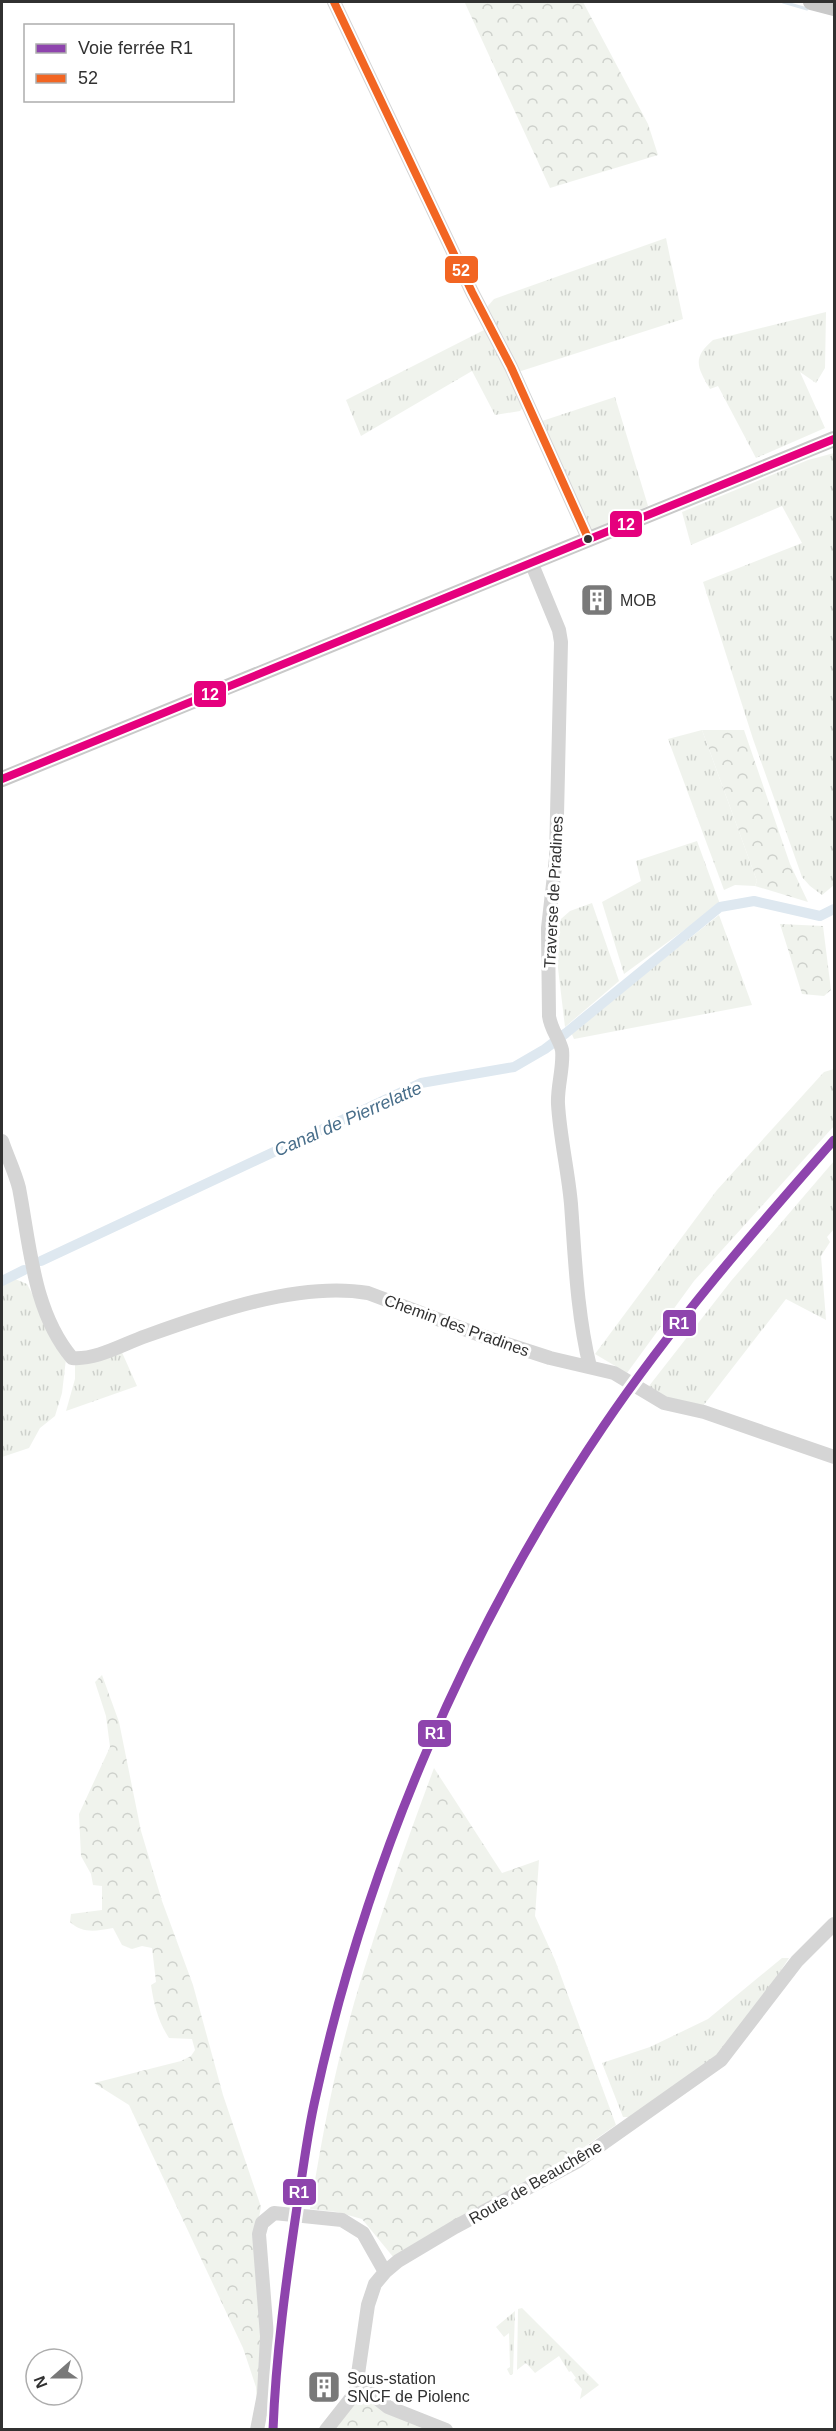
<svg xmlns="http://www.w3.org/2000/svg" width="836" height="2431" font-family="Arial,sans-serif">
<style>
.grass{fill:url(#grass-tufts)}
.forest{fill:url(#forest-crowns)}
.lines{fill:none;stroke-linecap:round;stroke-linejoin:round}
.stream{stroke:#dee8f0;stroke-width:3}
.canal{stroke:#dee8f0;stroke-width:10}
.minor{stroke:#d5d5d5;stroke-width:14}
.major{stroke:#c9c9c9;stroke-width:16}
.bus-1-casing{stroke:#fff;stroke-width:12}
.bus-2-casing{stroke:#fff;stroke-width:12}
.bus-1{stroke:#f26522;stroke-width:8}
.bus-2{stroke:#e5007d;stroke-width:8}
.rail-1-casing{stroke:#fff;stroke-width:14}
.rail-1{stroke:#8e44ad;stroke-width:9}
.bus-dot{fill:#313131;stroke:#fff;stroke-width:2}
.labels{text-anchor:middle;stroke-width:6;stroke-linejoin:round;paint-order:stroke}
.poi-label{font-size:16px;fill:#313131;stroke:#fff;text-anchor:start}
.street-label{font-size:16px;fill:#313131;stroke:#fff}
.water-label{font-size:18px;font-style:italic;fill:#486e8a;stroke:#fff}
.line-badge{stroke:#fff;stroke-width:2}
.badge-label{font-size:16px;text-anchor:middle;font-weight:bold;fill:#fff}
</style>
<defs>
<pattern id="grass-tufts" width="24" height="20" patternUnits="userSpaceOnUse" patternTransform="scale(1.5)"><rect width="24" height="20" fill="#f0f3ed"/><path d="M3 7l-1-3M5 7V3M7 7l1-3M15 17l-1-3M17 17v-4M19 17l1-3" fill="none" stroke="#ced1cc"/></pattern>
<pattern id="forest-crowns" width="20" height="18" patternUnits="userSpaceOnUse" patternTransform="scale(1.5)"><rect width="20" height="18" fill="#f0f3ed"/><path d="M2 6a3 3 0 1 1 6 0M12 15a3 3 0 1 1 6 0" fill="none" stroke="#ced1cc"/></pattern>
</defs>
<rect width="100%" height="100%" fill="#fff"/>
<!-- grass -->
<path class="grass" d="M666,238L683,319L518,372L487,307L494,299Z
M826,312L825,368L816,383L800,372L825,428L756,458L718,386L710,389C697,367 692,358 713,340Z
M486,329L524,406L520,411L495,415L472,371L361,436L346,400Z
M615,397L648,506L591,532L539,422Z
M834,453V885L822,895L810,886L802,877L753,739L703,582L802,543L782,506L691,545L682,512L808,460Z
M702,730L757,881L755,886L735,885L724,890L668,739Z
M697,841L720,904L624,974L602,902L641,881L636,861Z
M592,903L619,981L565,1027L553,926L570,911Z
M719,915L752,1005L574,1039L571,1032Z
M834,1069V1126L694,1281L627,1373L595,1354L717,1190L824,1072Z
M834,1161V1229L827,1237L830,1242L821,1256L826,1320L786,1299L703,1406L662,1397L649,1386L731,1281Z
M15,1279L27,1284L66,1359L62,1393L55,1416L40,1428L29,1448L2,1457V1286Z
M120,1348L137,1386L66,1411L75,1379V1363Z
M782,1958H789L762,1999L718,2054L634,2117H623L602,2063L650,2047L708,2019Z
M522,2308L599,2385L580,2399L582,2389L574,2380L576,2378L571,2371L569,2372L559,2356L535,2373L526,2363L517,2370L518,2309Z
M515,2311L513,2374L510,2375L507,2369L510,2367L509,2333L504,2337L496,2327Z"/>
<!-- forest -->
<path class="forest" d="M467,2H583L648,124L658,155L550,188L465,3Z
M702,730H744L790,864L808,902L755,886L757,881Z
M780,924L823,926L831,990L824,996L802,994Z
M102,1675L119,1722L141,1831L162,1901L193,1985L223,2095L261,2207L256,2232L262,2379L257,2411L256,2387L243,2348L129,2105L94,2083L181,2061L191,2056L195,2050L192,2039L169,2038C158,2021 154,2005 151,1985L156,1982L152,1948L142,1946L132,1949L122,1945L113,1928C96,1931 83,1934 70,1922L71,1914L102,1910V1886L93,1885L91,1874L81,1856L79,1814L110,1747L106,1716L95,1682Z
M434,1768L502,1873L539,1860L535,1916L555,1960L616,2125L573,2155L394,2258L362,2219L337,2212L310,2209C320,2152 329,2096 344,2040C368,1948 401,1857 434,1768Z
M361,2393L444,2430H331Z"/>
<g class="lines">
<!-- stream -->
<path class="stream" d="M783,2L807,9"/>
<!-- canal -->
<path class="canal" d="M41,1261L421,1083L514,1067L545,1049L566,1033L720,907L754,901L820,916L834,909
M2,1281L24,1270"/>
<!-- minor -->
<path class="minor" d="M334,2L472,292L511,367L588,538
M531,562L559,630L561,642L556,858L548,928L549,1016C551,1030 559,1038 562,1050C564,1066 557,1087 558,1104C560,1138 568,1170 571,1204C575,1258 577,1314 590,1367
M2,1141C7,1156 15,1172 19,1188C30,1245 33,1312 72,1358C97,1360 123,1344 146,1336C210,1313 300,1281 368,1293L485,1337L550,1358L614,1373L664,1403L704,1412L834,1457
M359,2384L358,2374L368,2305L375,2284L385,2272L398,2261L455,2227L578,2161L721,2060L797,1961L834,1924
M359,2384L388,2407L446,2430
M257,2430L264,2394L267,2336L259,2234L262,2223L274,2213L342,2220L363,2233L385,2272
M326,2430L352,2397L359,2384"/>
<!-- major -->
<path class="major" d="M811,2L834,8
M2,779L834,439"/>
<defs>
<path id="bus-1" d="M334,2L472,292L511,367L588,538"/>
<path id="bus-2" d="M2,779L834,439"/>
</defs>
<!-- bus-1 casing -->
<use href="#bus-1" class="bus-1-casing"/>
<!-- bus-2 casing -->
<use href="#bus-2" class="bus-2-casing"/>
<!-- bus-1 -->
<use href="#bus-1" class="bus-1"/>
<!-- bus-2 -->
<use href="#bus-2" class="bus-2"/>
<defs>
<path id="rail-1" d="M273,2430C276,2354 286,2281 297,2207C303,2172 307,2135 315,2100C366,1863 467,1628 603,1427C672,1325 753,1232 834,1140"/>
</defs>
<!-- rail-1 casing -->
<use href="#rail-1" class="rail-1-casing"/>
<!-- rail-1 -->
<use href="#rail-1" class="rail-1"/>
</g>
<!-- icons -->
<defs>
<symbol id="building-square" viewBox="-11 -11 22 22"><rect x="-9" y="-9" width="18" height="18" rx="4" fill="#797979" stroke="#fff"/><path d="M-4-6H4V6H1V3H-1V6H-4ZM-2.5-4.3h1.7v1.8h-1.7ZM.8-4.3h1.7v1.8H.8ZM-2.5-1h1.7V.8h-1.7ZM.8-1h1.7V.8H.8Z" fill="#fff"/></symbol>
</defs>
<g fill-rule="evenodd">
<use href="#building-square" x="578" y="581" width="38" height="38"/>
<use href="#building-square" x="305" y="2368" width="38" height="38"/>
</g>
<!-- markers -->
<circle class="bus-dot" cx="588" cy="539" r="5"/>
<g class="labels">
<!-- poi labels -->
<g class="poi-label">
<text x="620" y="606">MOB</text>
<text x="347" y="2384">Sous-station<tspan x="347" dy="18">SNCF de Piolenc</tspan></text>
</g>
<!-- street labels -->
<g class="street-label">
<text transform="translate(553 892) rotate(-87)" y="6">Traverse de Pradines</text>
<text transform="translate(457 1325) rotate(20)" y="6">Chemin des Pradines</text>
<text transform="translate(535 2182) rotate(-30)" y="6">Route de Beauchêne</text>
</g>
<!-- water labels -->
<g class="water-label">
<text transform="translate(348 1119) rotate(-24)" y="6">Canal de Pierrelatte</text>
</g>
</g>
<g class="line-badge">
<rect x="444" y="255" width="35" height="29" rx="6" fill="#f26522"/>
<rect x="609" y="510" width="34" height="28" rx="6" fill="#e5007d"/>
<rect x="193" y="680" width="34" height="28" rx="6" fill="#e5007d"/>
<rect x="662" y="1309" width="35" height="28" rx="6" fill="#8e44ad"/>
<rect x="417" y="1719" width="35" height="29" rx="6" fill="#8e44ad"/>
<rect x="282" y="2178" width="35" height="28" rx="6" fill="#8e44ad"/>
</g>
<g class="badge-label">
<text x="461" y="276">52</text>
<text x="626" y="530">12</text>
<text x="210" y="700">12</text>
<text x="679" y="1329">R1</text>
<text x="435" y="1739">R1</text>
<text x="299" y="2198">R1</text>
</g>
<!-- border -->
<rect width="836" height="2431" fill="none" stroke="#313131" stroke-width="6"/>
<!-- legend -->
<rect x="24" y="24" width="210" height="78" fill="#ffffff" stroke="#adadad" stroke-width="1.5"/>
<rect x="36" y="44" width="30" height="9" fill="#8e44ad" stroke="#adadad" stroke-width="1.5"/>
<text x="78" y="54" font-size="18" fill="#313131">Voie ferrée R1</text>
<rect x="36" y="74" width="30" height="9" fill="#f26522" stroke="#adadad" stroke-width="1.5"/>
<text x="78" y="84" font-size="18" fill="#313131">52</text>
<!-- north arrow -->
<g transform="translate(54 2377) rotate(249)"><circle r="28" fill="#ffffff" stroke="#adadad" stroke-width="1.5"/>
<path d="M0-4.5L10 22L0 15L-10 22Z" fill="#797979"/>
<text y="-9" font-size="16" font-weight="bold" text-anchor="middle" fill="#313131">N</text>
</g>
</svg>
